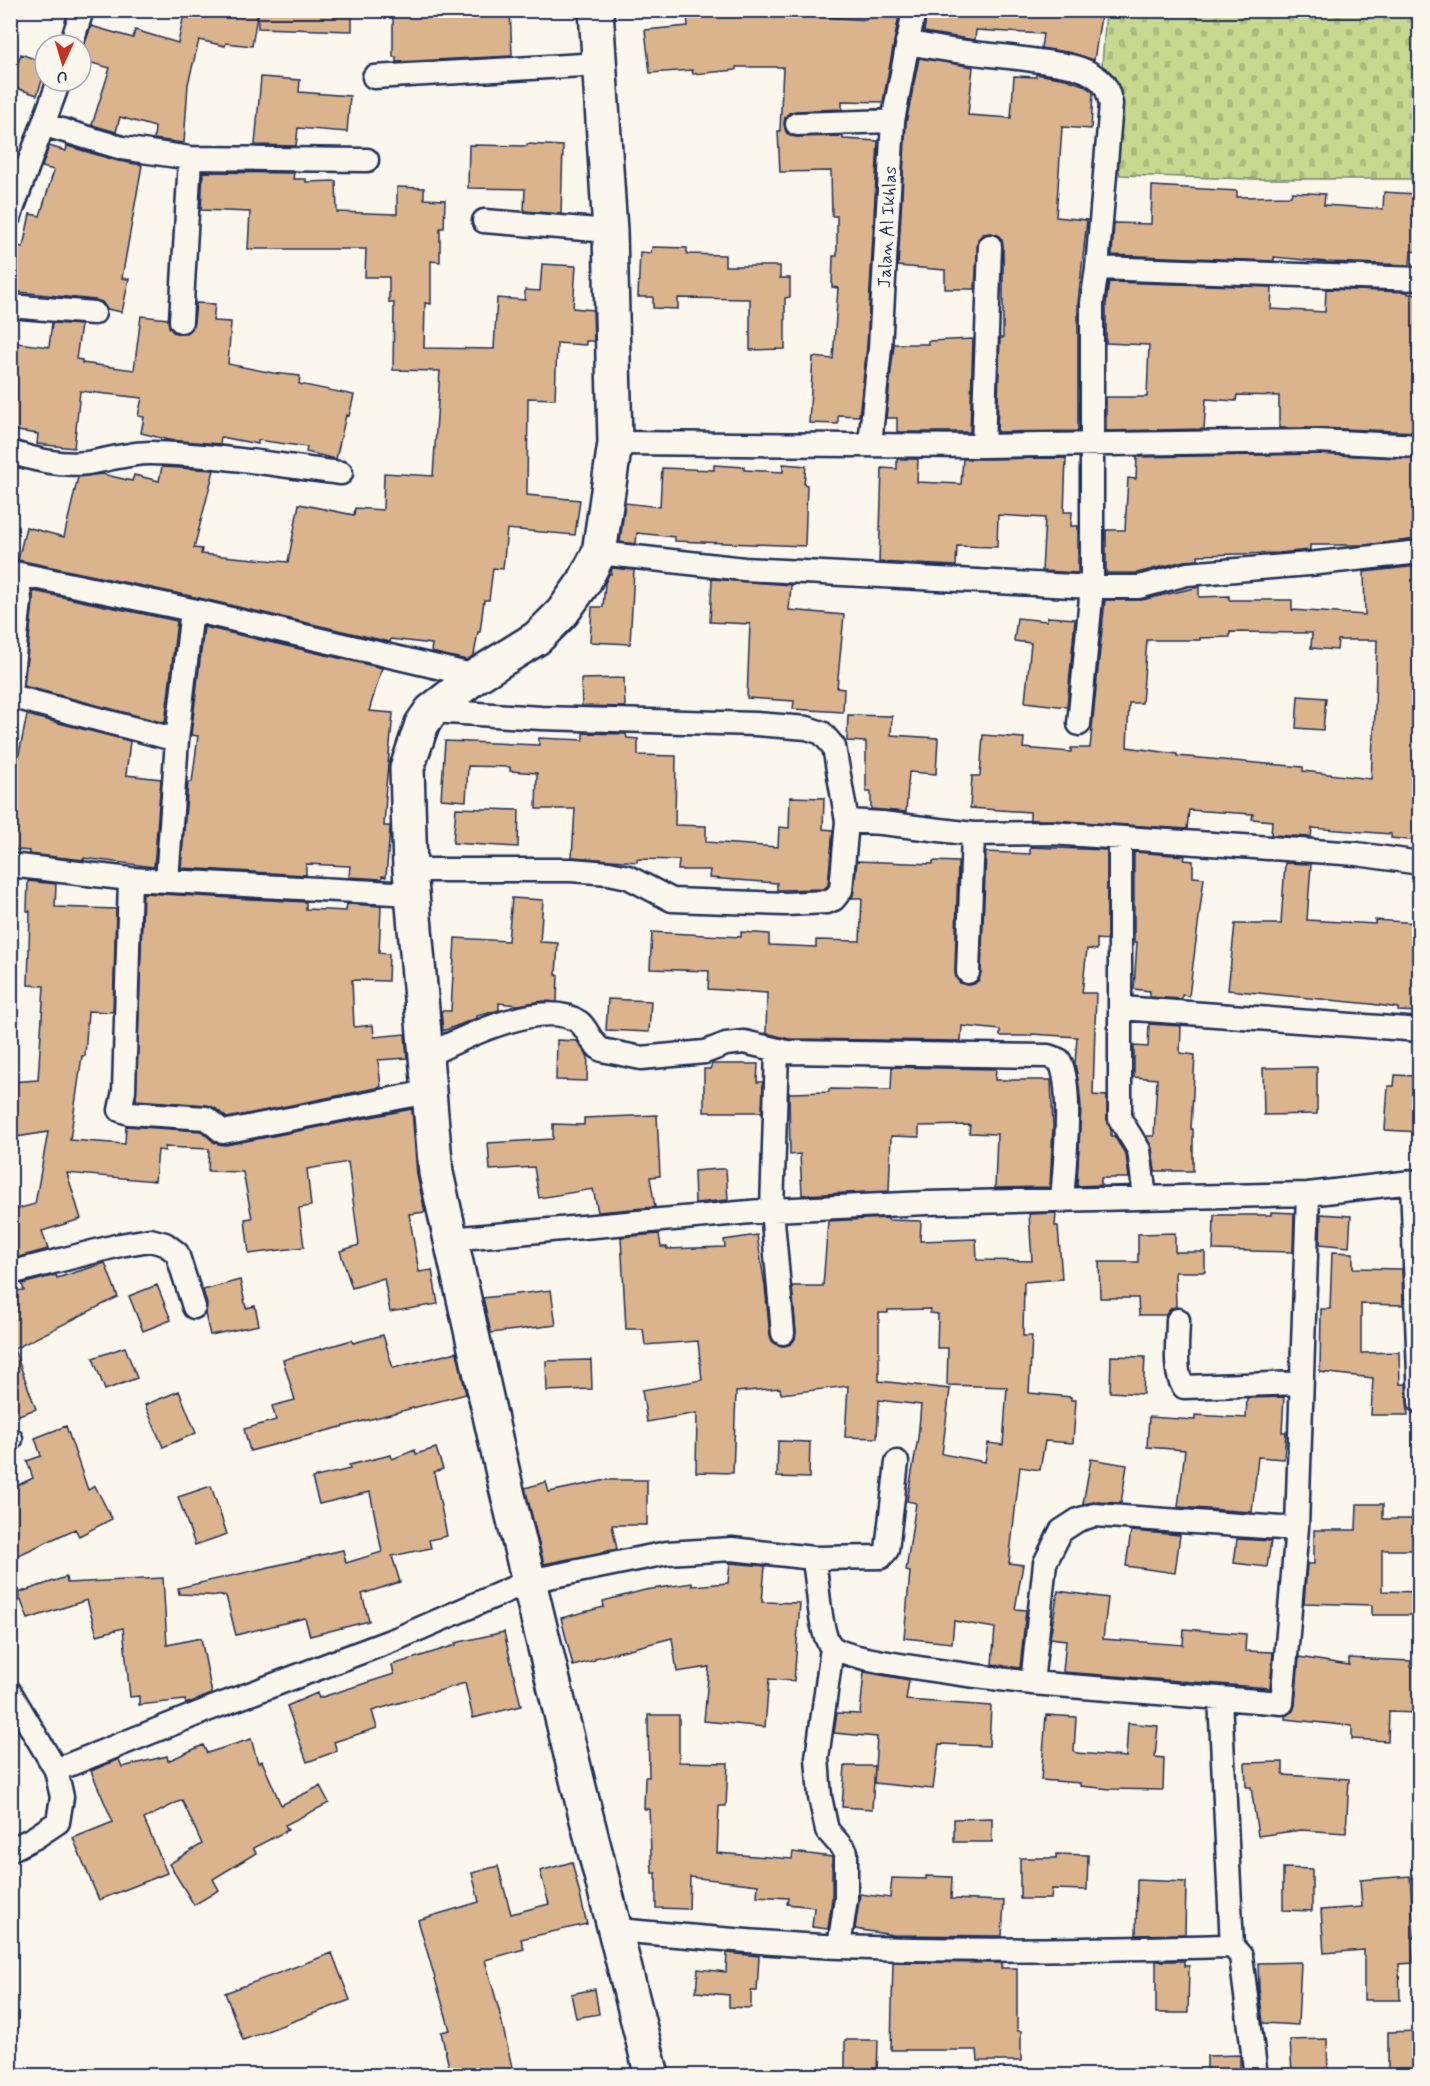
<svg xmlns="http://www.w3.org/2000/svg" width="1430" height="2086" font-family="Mynerve,sans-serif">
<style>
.cemetery{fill:url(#cemetery-stones);stroke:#718476;stroke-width:1.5}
.building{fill:#dbb48c;stroke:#1b2f5e;stroke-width:1.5;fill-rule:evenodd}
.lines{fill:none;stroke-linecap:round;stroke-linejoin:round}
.street-casing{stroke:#1b2f5e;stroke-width:27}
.secondary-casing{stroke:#1b2f5e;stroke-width:38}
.street{stroke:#fbf7ec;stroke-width:22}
.secondary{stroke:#fbf7ec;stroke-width:33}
.labels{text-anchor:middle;stroke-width:6;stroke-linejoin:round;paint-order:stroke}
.street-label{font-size:18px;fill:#1b2f5e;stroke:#fbf7ec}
</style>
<defs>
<pattern id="cemetery-stones" width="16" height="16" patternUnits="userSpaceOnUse" patternTransform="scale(1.5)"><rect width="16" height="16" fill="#c7d98e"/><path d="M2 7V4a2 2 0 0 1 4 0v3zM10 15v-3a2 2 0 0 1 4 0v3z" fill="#aabb7d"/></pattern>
</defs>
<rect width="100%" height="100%" fill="#fbf7ec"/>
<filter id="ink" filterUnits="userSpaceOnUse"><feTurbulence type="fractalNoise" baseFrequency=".0167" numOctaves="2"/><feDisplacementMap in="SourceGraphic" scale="12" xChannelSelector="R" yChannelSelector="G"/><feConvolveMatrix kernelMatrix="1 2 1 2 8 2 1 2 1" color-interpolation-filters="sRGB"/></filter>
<g filter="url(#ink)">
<!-- cemetery -->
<path class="cemetery" d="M1106,11H1419L1411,179H1251L1120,175L1101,79Z"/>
<!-- building -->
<path class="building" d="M185,10H258L252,46L226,43L225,46L199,40L188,84L184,143L154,139L155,127L120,117L116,132L92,125L110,68L81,60V54L91,26L133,38L135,30L178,43Z
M258,10H352V31L258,28Z
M432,10H510L512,56L396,62V57H393V13Z
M697,10H799V15L866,20L867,10H900L883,102L842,101V109L796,111L789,113L785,117L784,124L786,132L790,136L797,137L843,136V139L878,141L867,347L859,416L838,415V424L809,423L813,357L833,359L838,288L832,287L833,256H837V216H832L831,171L780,172L778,131H780L783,67H736V70L693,74L692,70L650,73L645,30L688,26L687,16L697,15Z
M927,10H1102L1094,60L1072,53L1041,48L1043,34L976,30L975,40L924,32Z
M21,54L45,63V72L37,95L10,86Z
M919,58L973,67L968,115L1011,118L1014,76L1036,77V74L1066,79L1083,85L1093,92L1091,129L1062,127L1056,217L1087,220L1078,303V431L997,432L1000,338H1003V246L1002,240L998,235L990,233L983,234L978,239L975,289H945V270L898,266L906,123Z
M261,77L300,80L299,92L350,96L347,132L298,128L296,146L255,145Z
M527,144L563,146L561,214L524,211L525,189L468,188L469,145L527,146Z
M49,146L66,151L67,146L118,161L142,165L122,278L129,279L122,312L107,309L102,302L95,300L10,291V245L23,247L30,214L40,216L54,170L42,167Z
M203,172L294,173L293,179H306V182L336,181L337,212L397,214V187L424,188V199L445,200L444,228H440V262L431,261V304L425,303L424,348L494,349L497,298L525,300V290L540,291L542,264L576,266L573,308L593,310L594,341H586V345L557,343L555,399L528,398L527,495L580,500L575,535L507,529L503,569L493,568L489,600H484L480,632H478L474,655L467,660L431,652L432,644L391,639L390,642L195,597L18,560L26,527L64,537L78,477L102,474L132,481L134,475L159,481L162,467L214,470L194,548L202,549L201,554L288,562L299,504L354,515L355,508L383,510L384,473L433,476L440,371L393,370L394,303H389V277H365L366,249H248L250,212L201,210Z
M1152,186L1237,191V197L1291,196L1292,192L1325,194L1324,205L1383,209L1384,192L1415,194L1414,214L1419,215V252L1411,251L1410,265L1327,262L1274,257V261L1112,255L1114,223L1151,224Z
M652,247L687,248V254L725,255V266H780V278H790V297L785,298V349L750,350V299L678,298V309L653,308V297H638L640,252L651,253Z
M1109,282L1272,287L1271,309L1325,312L1326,289L1408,292V294H1419V432L1318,428H1279V396L1237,395L1236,401L1206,399L1204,429L1106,431V397H1147L1149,345L1106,343V304Z
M196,303L215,304L213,321L231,322L228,364L273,373L300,376L299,384L354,395L349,416L346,415L336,459L306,452L307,447L258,440V444L221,437L220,444L169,440L141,433L144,417L138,416L142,398L80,391L74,448L37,444L38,434L10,430V342L49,347L52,323L81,325L76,359L82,360V363L134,370L141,316L168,319L169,327L173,332L180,334L187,333L192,329L194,322Z
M973,339L970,432H897V418H886L894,344H928V341Z
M1317,454L1419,459V539L1364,545H1310V550L1279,553L1198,555V560L1184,561L1137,573H1106V530H1125L1128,478L1136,479L1137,457Z
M1066,458L1064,512H1072L1071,526H1078V573L1042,571L1045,518L998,515L997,547L957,546L956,566L879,562L882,468L897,469V459H918L917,482L961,484L963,459Z
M783,464L806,466L804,484L807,485L805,546L675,541V537L637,533L636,544L620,542L625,503L660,507L662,468L714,470V465L744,467V470L783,472Z
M1418,566L1419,639H1417L1415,679H1419V841L1391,838V834L1312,828L1311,837L1271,835L1272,821L1252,819L1253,814L1189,810L1187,829L1052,820H1030V812L970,808L972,776H980L983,735L1024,738L1023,748L1071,752V748H1090L1105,600H1142L1199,587V597L1229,596V600H1292V610L1365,615L1364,572ZM1230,632L1312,633L1311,648L1337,650L1338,640H1377L1374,739H1373L1371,779L1303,771V767L1177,756V754L1127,747L1129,703H1142L1147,640H1200V638L1230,637Z
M612,568L634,570L630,644L590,642L592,607H603L605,583L609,574H611Z
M712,579L791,585L789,610L844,615L837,688L844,689L843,712L793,709L794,701L747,698L750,624L710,622Z
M33,591L177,621L165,723L24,686L33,602Z
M1048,617L1075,619L1067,707L1025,702L1031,643L1014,641L1017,618L1047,621Z
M204,627L382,668L369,711L393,713L385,796H386L384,826H390V829L386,877L382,876V879L349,877L350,866L306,864V875L181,868L188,782H192L198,736L191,735Z
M624,678L625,707L582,706L581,679Z
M1298,696L1326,698L1323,730L1296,728Z
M27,715L130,741L126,775L161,779L154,867L84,858V860L29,854V851L10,849V806L15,753L19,754Z
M848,715L892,716L891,735L938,738L936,774L909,772L906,812L871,809V792H866V742L847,741Z
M583,733L626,734L627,738L638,739V755L676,756L675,825L706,826V842L778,847L779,827L789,828L790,797L824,798L823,829L833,830L828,885L824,889L777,890V883L709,878L710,870H678L679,860L637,859V862L572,857L575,809H536L537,773L510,771V767L468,766L466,801L441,799L445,741L539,745V738L583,740Z
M456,808L519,810L518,847L453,843Z
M1030,847L1107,850V940L1097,939V950L1087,949L1082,993H1096L1093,1095L1107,1096V1119L1111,1130V1136H1114L1126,1155L1129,1178H1101V1185L1077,1186L1081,1107L1079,1086L1075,1064L1077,1037L1032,1034L1031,1036H1000V1030L962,1026L961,1041L789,1039L766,1033L767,993L708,989L709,971L650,969L652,932L741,937V932L769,934V945L816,947V940L860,941L862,898H852L854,891L857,861L933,864V861L958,862L955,972L956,978L960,983L967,985L974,984L979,980L981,972L986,852L1030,854Z
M1134,852L1185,856L1184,860L1193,861V877L1204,878L1189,996L1182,995V999L1150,997V991L1134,989L1137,942H1134Z
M1285,863L1311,864L1307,920L1375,924V920L1419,923V1012L1398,1011V1008L1371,1004L1228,990L1235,924H1281Z
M28,881L56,884L55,907L116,909L113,1012L88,1011L85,1056H82L70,1140L125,1144L126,1126L201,1131L215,1143L226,1145L412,1109L417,1175L425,1212L409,1214L419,1272L432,1270L438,1304L390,1312L384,1278L352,1288L340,1251L359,1245L348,1162L307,1169L311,1206L299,1208L304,1247L249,1254L245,1219L252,1218L243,1172L208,1171L209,1149L165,1147V1151L158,1150L155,1181L67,1173L81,1219L42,1231L48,1249L15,1258L10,1244V1211L35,1204L48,1132L10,1138V1082L38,1080L44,986L28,985L30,911H27Z
M143,893L306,902V909L346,911L347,904L381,906L379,953L389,954L388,981L352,980L354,1027L373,1025L374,1037L405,1034L407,1058L378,1060L381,1087L227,1118L215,1108L207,1105L136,1100Z
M512,898L543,900L540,942L558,943L556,975H558L557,1002L543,1001L518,1005L499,1003V1010L477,1016V1018L443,1031L441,1011H451L455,938L508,941Z
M608,999L651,1001L649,1032L606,1030Z
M1149,1024L1181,1026L1180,1053L1195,1055L1191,1129H1193V1171H1155L1152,1148L1146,1136H1154L1157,1079L1134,1077V1046L1148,1047Z
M557,1040L577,1041L588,1057L587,1081L556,1080Z
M758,1064L757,1082H763L762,1112H704V1069H710L712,1064Z
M892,1067L996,1069L995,1080H1051L1053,1127L1050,1187L995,1188L997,1134L969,1133L970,1125L919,1126V1137L891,1136L889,1191L802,1195L800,1154L790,1155L789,1093L829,1092V1089L891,1090Z
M1317,1067V1114L1264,1115L1263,1068Z
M1395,1075L1415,1076V1088H1419V1132L1385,1130L1388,1086H1394Z
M657,1115L660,1176L650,1177L655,1207L598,1212L593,1189L539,1198L534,1167L490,1170L488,1143L553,1139V1124L584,1125V1118Z
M719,1169H726L728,1200L695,1203L694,1171Z
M1271,1212L1294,1213L1293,1252L1213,1250L1214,1215H1271Z
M1056,1213L1055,1226H1058L1062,1279L1024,1282L1023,1336H1032L1029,1393L1071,1397V1400H1076L1073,1443L1045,1441L1040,1470L1020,1467L1009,1563L1023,1565L1015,1609L1026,1610L1020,1668L992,1664L995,1628L954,1621L952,1643L904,1638L910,1572L906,1571L916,1503L907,1501L918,1438L921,1405L879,1400L877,1438L845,1437L848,1386L781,1394L780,1388L736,1392L733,1473L696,1472L697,1413L647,1422L642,1390L702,1380L698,1341L645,1345L643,1329H626L621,1237L659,1234L661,1247H667V1249L725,1247L724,1240L757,1235L765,1286L770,1335L772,1341L777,1345L784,1346L791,1344L795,1339L796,1332L792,1286H823L828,1221L888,1218V1220L921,1221L920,1241L976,1239L977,1260L1032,1261L1029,1214ZM930,1309V1313L938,1314L937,1348H948L947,1385L1007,1387L1003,1445L988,1443L985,1462L942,1454L950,1389L879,1381V1313H888V1310Z
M1321,1214L1351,1216L1349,1247L1320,1244Z
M1175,1233V1252H1205V1272H1175L1176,1307L1171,1308L1166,1315H1139L1138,1298H1100L1099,1262H1138V1234Z
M1332,1252L1353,1253V1268L1402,1269L1403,1305L1361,1304V1353L1399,1352L1400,1384H1406L1408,1415H1371L1373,1378L1320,1372L1321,1309H1330Z
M105,1263L118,1297L14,1349L36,1409L10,1418V1292L24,1290L22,1284L56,1275L57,1278Z
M240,1280L246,1308L255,1306L259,1325L210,1335L205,1314L207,1304L203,1290Z
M157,1285L171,1320L143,1331L129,1296Z
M551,1290L556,1325L491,1333L483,1298Z
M383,1335L393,1368L457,1352L466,1394L250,1451L244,1429L276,1420L272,1406L295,1400L283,1360L352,1340L353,1343Z
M125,1347L137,1378L105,1390L93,1358Z
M1111,1356L1145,1357L1143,1394L1110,1392Z
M591,1360L592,1389L547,1391L546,1361Z
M179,1391L196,1433L163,1447L145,1405Z
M1284,1397L1282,1432H1286L1284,1459L1258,1457L1252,1512L1178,1507L1185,1450L1147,1447L1149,1417L1195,1420V1415L1246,1418L1247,1398Z
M66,1426L88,1490L95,1486L112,1519L79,1536L75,1529L10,1559V1489L33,1478L27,1461L41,1456L35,1438Z
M778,1441L810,1442L809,1478L777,1477Z
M436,1448L443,1469L434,1472L447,1536L429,1540L431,1548L392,1556L400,1582L362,1594L369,1621L310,1636L305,1618L236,1635L226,1596L179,1594L178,1588L343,1550L346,1563L382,1552L370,1492L319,1504L312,1478L350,1469L349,1465L391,1455L392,1459L415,1450L416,1454Z
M1091,1459L1127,1465L1121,1503L1095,1502L1083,1504Z
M606,1480H647V1525H612L617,1549L544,1564L525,1488L546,1482L549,1492Z
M211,1486L227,1534L195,1545L178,1497Z
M1357,1504H1383V1519H1419V1550H1382V1591L1419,1592V1615H1372V1605L1304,1603L1307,1564H1314V1530H1356Z
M1131,1531L1180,1535L1175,1573L1126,1566Z
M1237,1539L1271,1541L1267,1567L1234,1563Z
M730,1563L765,1566L762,1602L800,1603L794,1681L769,1679L765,1727L704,1721L709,1667L677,1672L672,1638L595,1658V1660L573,1666L561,1618L604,1607L603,1601L645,1590L692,1583V1586L728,1583Z
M66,1577L67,1583L163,1578L167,1645L201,1638L212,1694L186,1704L185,1700L139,1705V1696L130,1697L123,1628L97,1635L87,1600L28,1619L18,1593Z
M1058,1591L1108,1598L1103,1639L1183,1645L1184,1629L1246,1634L1245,1651L1273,1652L1270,1688L1063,1672L1066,1640L1050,1638Z
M504,1632L521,1706L473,1718L465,1683L372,1711L377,1728L334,1742L337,1751L307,1762L287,1706L317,1693L319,1698L394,1674L392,1665L456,1645L455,1643Z
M1299,1657L1349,1665V1658L1411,1661L1410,1667H1419V1713L1389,1712L1388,1741L1352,1739V1726L1285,1719V1716L1293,1711L1295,1705Z
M864,1672L909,1680L906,1700L991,1706L989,1746L939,1744L933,1789L874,1783L877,1737L834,1733L837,1713L860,1714Z
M648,1715H679V1762L728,1763L726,1806H719L717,1853L792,1859L793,1852L832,1857V1898L828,1929L812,1927L814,1907L787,1904L788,1898L757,1896L758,1885L690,1877L689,1909L656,1908V1873H652L649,1809H644L645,1777H649Z
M1046,1715L1076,1717L1074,1751L1077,1753L1126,1757L1128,1723L1158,1726L1155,1757L1164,1758L1163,1790L1111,1789L1080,1786V1783L1041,1780Z
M251,1739L258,1763L262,1761L281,1805L320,1786L329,1803L285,1825L288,1830L253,1848L256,1853L213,1879L219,1890L194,1905L169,1864L202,1844L182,1800L144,1819L167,1873L99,1900L73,1838L113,1822L91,1771L119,1759L122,1767L167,1756L168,1761L203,1745L207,1753Z
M1283,1762V1775L1349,1779L1346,1833L1301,1830L1258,1836L1251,1787H1246L1245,1763Z
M845,1766H875L872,1809L842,1807Z
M992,1818V1842H954V1819Z
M1056,1854L1088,1855L1087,1890L1052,1889L1051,1899H1020V1858H1056Z
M572,1862L587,1924L521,1939L524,1949L485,1960L499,2010L514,2076H451L441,2032L450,2030L418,1920L479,1902L472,1873L498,1866L511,1914L549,1904L540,1871Z
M1283,1868L1312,1869V1911L1283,1910Z
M926,1876L952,1877L951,1899L1004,1901L1002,1936L893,1935L855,1929L860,1894L890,1898L892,1878L926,1879Z
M1410,1876L1414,1938H1412L1413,1963L1399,1964L1400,2000H1364V1950L1324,1953L1321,1910L1362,1907L1360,1880Z
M1137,1880L1186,1882L1185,1934L1136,1935Z
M332,1953L350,2000L243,2040L225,1993Z
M727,1953L759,1956L757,1991H751V2008L729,2007V1995L696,1992L698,1969L726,1972Z
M1156,1961H1184V1966H1189L1188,2013H1156Z
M893,1962L1002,1963L1001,1968H1017V2031H1021V2061H978L977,2050H891Z
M1301,1962L1298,2025L1263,2023L1259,1988L1258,1963Z
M595,1989L599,2014L576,2018L571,1994Z
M1417,2031L1418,2073H1388V2032Z
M1327,2039L1328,2073L1292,2074L1290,2040Z
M845,2040H878L877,2074L845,2073Z
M1240,2055V2076H1207V2056Z"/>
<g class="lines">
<defs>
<path id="street" d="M907,42C950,53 996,54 1039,61C1059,64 1080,65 1096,77C1107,84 1108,93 1111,104L1097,268L1092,303V587L1079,724
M71,45L82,10
M374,77L600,64
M797,124L893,121
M45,125L122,148L190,158L367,160
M10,215L59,81
M484,221L610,231
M1097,268L1420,279
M10,306L94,313
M181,321L190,158
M615,443L983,446L1317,441L1420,446
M870,444L880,348L893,121L914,10
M983,446L990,246
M10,452C36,460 60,466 87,463C107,460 129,453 150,453C213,454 277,465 341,473
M599,553L744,569L1092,587H1139L1187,574L1309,564L1420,552
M10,572L192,610L476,676
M10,572L19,589L20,601L10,692
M10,696L177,740
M431,711L541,718L756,724L807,728L822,733L834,747L847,821L882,823L973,834L1051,833L1357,854L1420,863
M1120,839V1119L1139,1150L1145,1198
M10,865L130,879L413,894
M410,870H571L609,873L628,877L672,900L786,904L827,902L834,899L841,890L847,821
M130,879L124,1091L120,1110L129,1113L206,1118L223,1132L428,1092
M167,881L177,740L192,610
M968,972L973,834
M1121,1008L1420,1030
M777,1051L772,1210L783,1333
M426,1056C460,1039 543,997 579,1022C588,1029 591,1044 602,1050L641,1058L705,1052L726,1044L744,1042L787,1052L1048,1056L1059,1060C1074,1085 1064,1169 1062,1201
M1420,1181L1412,1182L1420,1402
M450,1239L772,1210L927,1203L1308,1194L1412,1182
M10,1273L120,1245L150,1240L165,1244L177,1253L194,1307
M1178,1320C1178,1337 1173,1375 1184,1387L1301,1383
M10,1439H11
M813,1558L881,1557L887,1550L897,1462
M832,1648L817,1758L820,1797L827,1830L846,1852V1899L839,1947
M1032,1683L1282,1703L1297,1527
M10,1692L56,1770L62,1797L58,1822L34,1838L10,1850
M1220,1698L1232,1946
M56,1770L207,1710L396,1639L529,1581L667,1553L732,1549L813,1558C819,1580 818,1632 831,1646C846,1662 1001,1679 1032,1683L1045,1563L1061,1531L1078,1520L1094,1515L1281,1528L1297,1527L1308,1194
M616,1930C691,1936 766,1944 842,1947C972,1952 1102,1949 1232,1946L1241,1956L1256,2076"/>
<path id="secondary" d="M596,10L610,231L615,443L599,553L584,582L562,613L537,638L476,676L431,711L422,724L407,768L410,870L436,1173L506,1487L582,1800L652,2076"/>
</defs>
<!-- street casing -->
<use href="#street" class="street-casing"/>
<!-- secondary casing -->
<use href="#secondary" class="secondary-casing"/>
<!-- street -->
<use href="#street" class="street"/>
<!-- secondary -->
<use href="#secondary" class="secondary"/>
</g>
</g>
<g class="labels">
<!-- street labels -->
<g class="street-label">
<text transform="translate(887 227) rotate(-87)" y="6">Jalan Al Ikhlas</text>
</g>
</g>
<!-- margin -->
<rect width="1430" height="2086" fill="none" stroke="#fbf7ec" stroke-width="36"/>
<rect x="18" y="18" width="1394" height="2050" fill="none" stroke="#1b2f5e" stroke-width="2" filter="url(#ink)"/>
<!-- north arrow -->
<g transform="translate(63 63) rotate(184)"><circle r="28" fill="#fbf7ec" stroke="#a1a7b3" stroke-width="1.5"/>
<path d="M0-4.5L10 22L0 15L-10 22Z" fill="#c8321e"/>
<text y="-9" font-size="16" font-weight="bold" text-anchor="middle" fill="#1b2f5e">U</text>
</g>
</svg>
